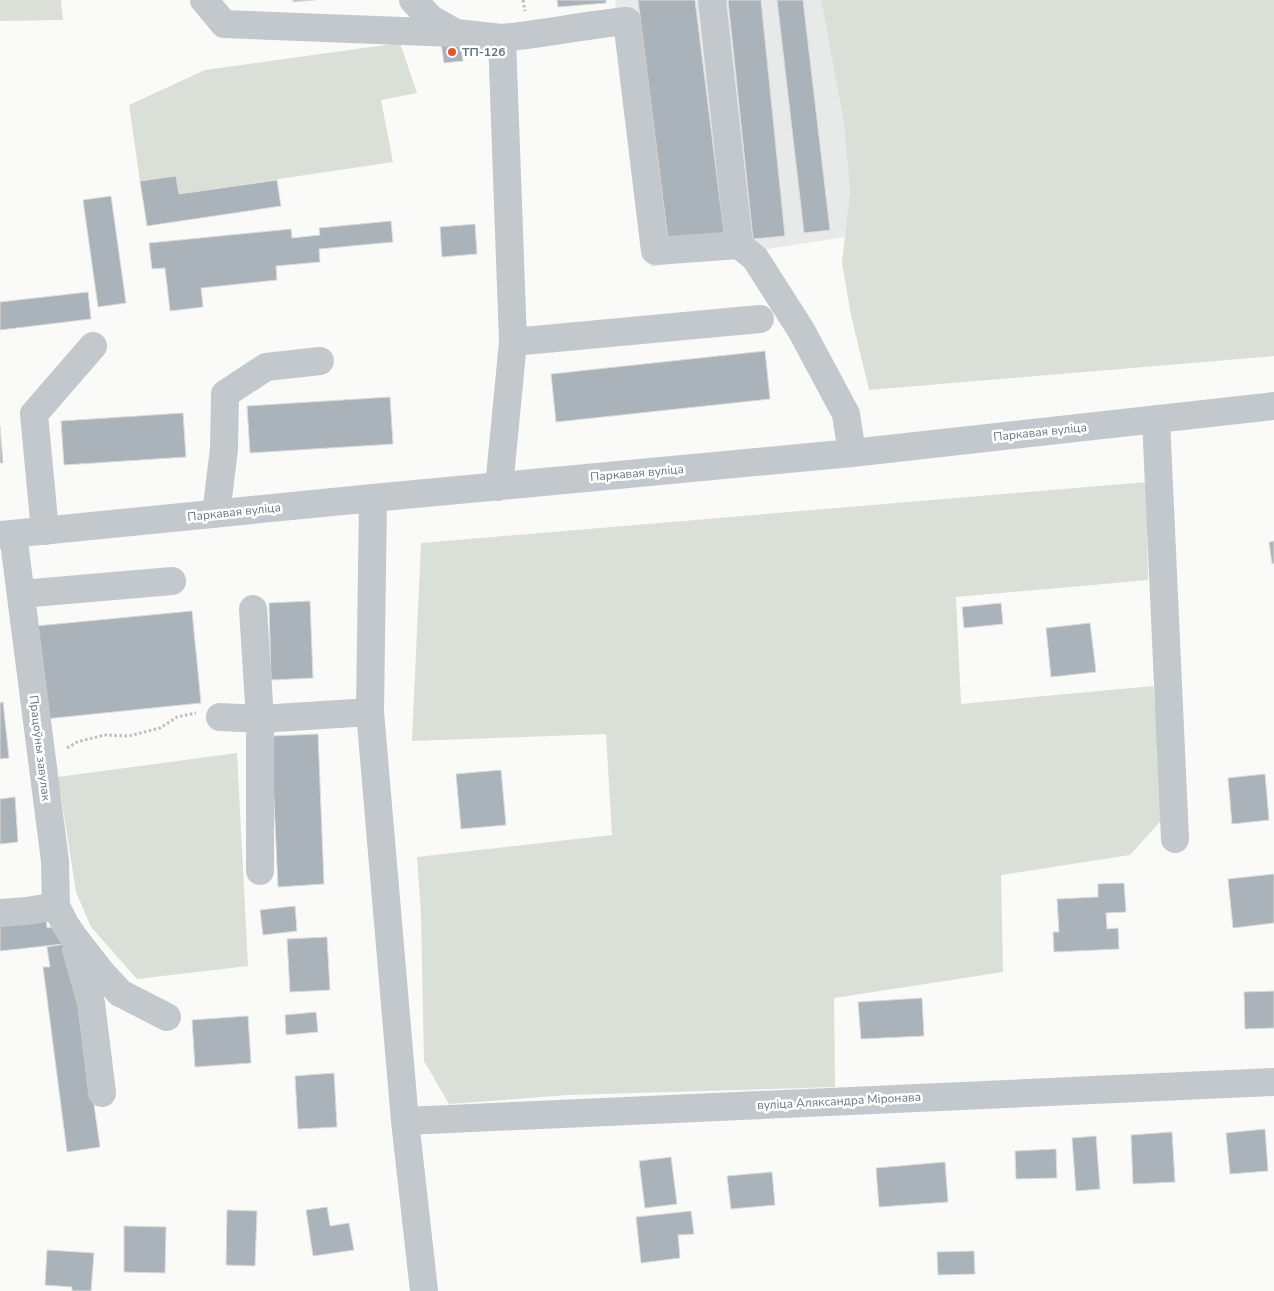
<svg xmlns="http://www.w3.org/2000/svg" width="1274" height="1291" font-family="'Nunito Sans',sans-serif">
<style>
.built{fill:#e8e9e9}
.green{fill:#dadfd7}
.building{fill:#aab3b9;stroke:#dcdcda}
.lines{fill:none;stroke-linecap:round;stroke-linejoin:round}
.path{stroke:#bbbfc2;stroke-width:3;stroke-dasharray:2.5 2.5;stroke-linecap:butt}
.minor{stroke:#c3c8cc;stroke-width:28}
.poi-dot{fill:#e4572e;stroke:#fff;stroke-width:2}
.labels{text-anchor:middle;stroke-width:5;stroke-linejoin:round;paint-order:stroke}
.poi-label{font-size:12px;font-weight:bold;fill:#657683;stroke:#fff;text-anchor:start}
.street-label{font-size:12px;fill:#657683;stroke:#fff}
</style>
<rect width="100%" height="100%" fill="#fafaf8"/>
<!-- built -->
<path class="built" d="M615,0H821L844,124L850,192L845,237L651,267Z"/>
<!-- green -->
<path class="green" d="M0,0H61L63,20L0,21Z
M821,0H1274V356L869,390L851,315L842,263L850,192L844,124Z
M400,43L417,93L381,100L393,162L179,194L176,176L140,181L129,105L205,70Z
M1146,482L1148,580L956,597L961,704L1153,686L1167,814L1130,855L1001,875L1003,972L834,998L835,1087L568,1095L449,1104L424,1061L421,913L417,857L612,835L606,734L412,741L421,543Z
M237,753L248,966L137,979L91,927L76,892L58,777Z"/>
<!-- building -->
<path class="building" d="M293,0H315L293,2Z
M557,0H606V3L558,7Z
M638,0H695L724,233L668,240Z
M728,0H761L785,236L753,239Z
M777,0H803L830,230L804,233Z
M460,41L463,61L444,63L441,43Z
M176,176L179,194L277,180L281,206L147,226L140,181Z
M111,196L126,303L98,307L83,200Z
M391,221L393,242L319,249L320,262L276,266L277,280L201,288L203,307L170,311L165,268L152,269L149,243L291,229L292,238L320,235L319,228Z
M475,224L477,254L442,257L440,227Z
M88,292L91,319L0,330V302Z
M765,351L770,399L556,422L551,374Z
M390,397L393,444L250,453L247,406Z
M183,413L186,457L64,465L61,421Z
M0,426L3,463H0Z
M1274,541V563L1272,564L1269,542Z
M310,601L313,678L271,680L269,603Z
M1001,603L1003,624L964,628L962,607Z
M192,611L201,703L45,719L36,626Z
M1090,623L1096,672L1051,677L1046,628Z
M3,702L9,758L0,759V703Z
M318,734L324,884L278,887L271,736Z
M501,770L506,825L461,829L456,774Z
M1265,774L1269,820L1232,824L1228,778Z
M15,797L18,842L0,844V799Z
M1274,874V923L1233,928L1228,879Z
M1124,883L1126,912L1106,913L1107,929L1118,928L1119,949L1054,952L1053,932H1059L1057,899L1098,897V884Z
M295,906L297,931L263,935L260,910Z
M46,916L47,928L60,926L63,944L0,951V924Z
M327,937L330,990L290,992L287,939Z
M71,943L100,1147L67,1152L43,967H50L47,947Z
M1274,991V1028L1245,1029L1244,992Z
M922,998L924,1036L861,1039L858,1002Z
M316,1012L318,1032L286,1035L285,1015Z
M248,1016L251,1063L195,1067L192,1020Z
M334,1073L337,1127L298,1129L295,1076Z
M1265,1129L1268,1171L1230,1174L1226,1133Z
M1172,1132L1175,1182L1133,1184L1131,1135Z
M1096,1136L1100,1189L1076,1191L1072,1138Z
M1056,1149L1057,1178L1016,1179L1015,1151Z
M671,1157L677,1204L645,1208L639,1161Z
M945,1162L948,1202L879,1207L876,1168Z
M772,1172L775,1205L731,1209L727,1176Z
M327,1207L330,1226L349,1223L354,1250L313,1256L306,1210Z
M227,1210L257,1211L255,1266L226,1265Z
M691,1211L694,1234L678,1235L680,1258L641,1263L636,1217Z
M124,1226L166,1227L165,1273L124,1272Z
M47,1250L94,1253L91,1291H72V1287L45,1285Z
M974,1251L975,1274L938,1275L937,1252Z"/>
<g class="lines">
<!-- path -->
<path class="path" d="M523,0L525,11
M67,748L77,742L104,735L129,736L160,728L177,717L196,713"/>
<!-- minor -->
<path class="minor" d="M204,0L224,24L454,33
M413,0L431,19L456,33L502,38L513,342L499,487
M712,0L739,245L755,258L801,330L846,414L852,453
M502,38C544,34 585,25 627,21L655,251L739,245
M513,342L760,319
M1156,419L1175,839
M373,498L370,712L405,1121L424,1291
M216,514L224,449L225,394L266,367L320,361
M45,531L34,414L93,346
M0,535L373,498L852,453L1274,406
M21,594L172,581
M253,609L260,719V871
M220,717L260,719L370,712
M56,906L65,924L73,936L101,972L120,993L167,1017
M0,913L27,911L56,906L55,861L13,534
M76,950L91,1003L102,1093
M405,1121L1274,1082"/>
</g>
<!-- markers -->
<circle class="poi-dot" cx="452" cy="52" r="5"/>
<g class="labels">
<!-- poi labels -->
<g class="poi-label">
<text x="462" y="56">ТП-126</text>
</g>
<!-- street labels -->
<g class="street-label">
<text transform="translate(1040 432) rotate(-6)" y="4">Паркавая вуліца</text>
<text transform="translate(637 473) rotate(-5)" y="4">Паркавая вуліца</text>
<text transform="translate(234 512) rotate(-6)" y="4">Паркавая вуліца</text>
<text transform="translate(40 748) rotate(83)" y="4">Працоўны завулак</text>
<text transform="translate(839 1101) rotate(-3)" y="4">вуліца Аляксандра Міронава</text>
</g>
</g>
</svg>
